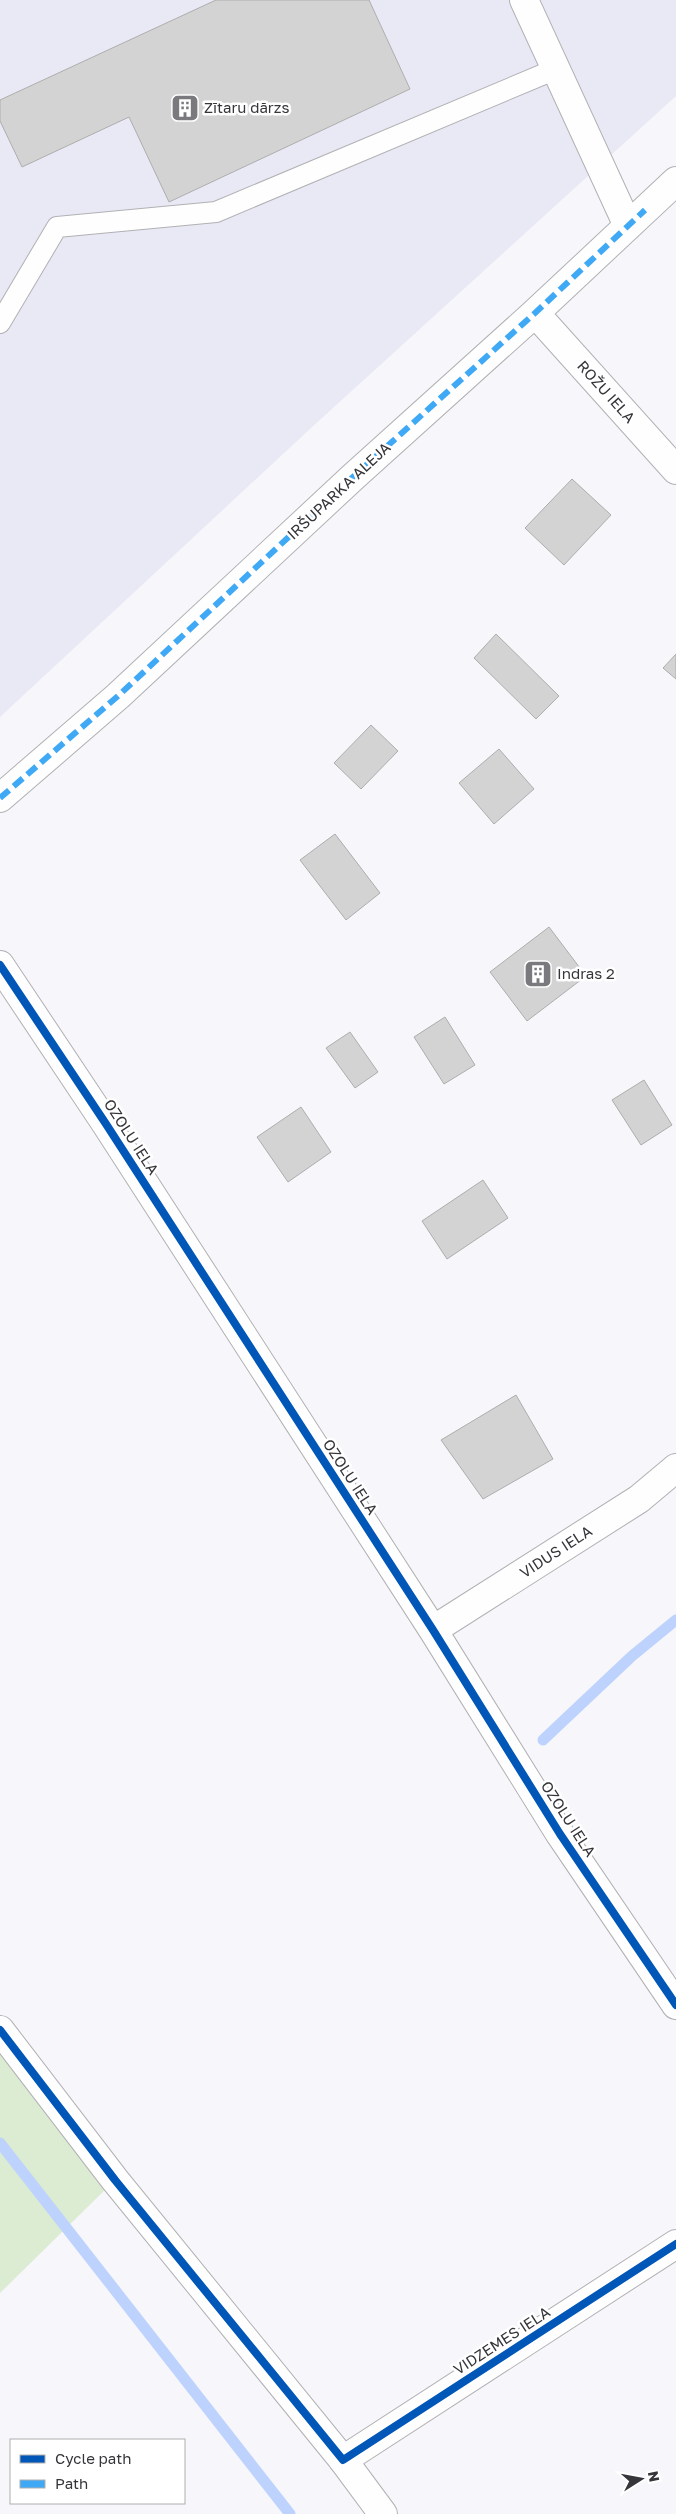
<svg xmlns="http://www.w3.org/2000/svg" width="676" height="2514" font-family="'Golos Text',sans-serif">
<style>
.built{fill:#e9e9f5}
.green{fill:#dcecd2}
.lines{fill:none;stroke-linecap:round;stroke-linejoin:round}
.stream{stroke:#bdd2fc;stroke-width:11}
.building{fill:#d4d3d4;stroke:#aeadad}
.service-casing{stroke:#b1b1b5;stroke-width:22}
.minor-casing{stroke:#b1b1b5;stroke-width:30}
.trunk-casing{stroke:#b1b1b5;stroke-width:30}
.service{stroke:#fefefe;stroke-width:20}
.minor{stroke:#fefefe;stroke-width:28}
.trunk{stroke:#fefefe;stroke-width:28}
.quiet{stroke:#3fa9f5;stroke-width:6;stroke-dasharray:12 6;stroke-linecap:butt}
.cycleway-casing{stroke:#fff;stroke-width:11}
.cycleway{stroke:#0057b8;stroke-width:8}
.labels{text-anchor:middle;stroke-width:5;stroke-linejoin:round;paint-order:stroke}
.poi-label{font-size:15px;fill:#36363a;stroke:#fff;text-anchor:start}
.street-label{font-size:15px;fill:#36363a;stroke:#fff}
</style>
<rect width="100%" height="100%" fill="#f6f6fb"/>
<!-- built -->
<path class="built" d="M0,0H676V96L311,428L0,717Z"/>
<!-- green -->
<path class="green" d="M0,2030L115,2180L0,2293Z"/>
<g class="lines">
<!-- stream -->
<path class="stream" d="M543,1740L632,1656L676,1620
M0,2143L290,2514"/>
</g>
<!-- building -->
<path class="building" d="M216,0H369L410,89L169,202L129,117L22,167L0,121V100Z
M572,479L611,515L564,565L525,528Z
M496,634L559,696L536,719L474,658Z
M676,654V679L663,668Z
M371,725L398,751L361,789L334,763Z
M499,749L534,789L494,824L459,783Z
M335,834L380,893L346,920L300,860Z
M549,927L586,976L527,1021L490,972Z
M445,1017L475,1065L444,1084L414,1037Z
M350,1032L378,1072L355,1088L326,1048Z
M644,1080L672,1125L641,1145L612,1100Z
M301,1107L331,1152L288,1182L257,1137Z
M483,1180L508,1218L447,1259L422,1221Z
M516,1395L553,1459L483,1499L441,1440Z"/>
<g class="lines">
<defs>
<path id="service" d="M0,323L57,227L216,212L556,69"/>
<path id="minor" d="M524,0L628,226
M535,313L676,470
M0,798L118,696L353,477L535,313L676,181
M0,965L106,1124L433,1630L560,1834L676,2005
M433,1630L639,1499L676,1468
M343,2460L676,2244"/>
<path id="trunk" d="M0,2030L115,2180L343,2460L383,2514"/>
</defs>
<!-- service casing -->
<use href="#service" class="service-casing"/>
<!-- minor casing -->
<use href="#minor" class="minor-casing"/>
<!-- trunk casing -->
<use href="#trunk" class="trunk-casing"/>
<!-- service -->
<use href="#service" class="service"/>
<!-- minor -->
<use href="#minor" class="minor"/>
<!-- trunk -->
<use href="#trunk" class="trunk"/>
<!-- quiet -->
<path class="quiet" d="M0,798L118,696L353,477L535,313L645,210"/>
<defs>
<path id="cycleway" d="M0,965L106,1124L433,1630L560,1834L676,2005
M0,2030L115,2180L343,2460L676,2244"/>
</defs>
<!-- cycleway casing -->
<use href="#cycleway" class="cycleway-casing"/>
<!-- cycleway -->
<use href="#cycleway" class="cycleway"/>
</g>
<!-- icons -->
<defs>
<symbol id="building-square" viewBox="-11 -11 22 22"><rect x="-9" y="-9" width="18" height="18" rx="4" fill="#79797e" stroke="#fff"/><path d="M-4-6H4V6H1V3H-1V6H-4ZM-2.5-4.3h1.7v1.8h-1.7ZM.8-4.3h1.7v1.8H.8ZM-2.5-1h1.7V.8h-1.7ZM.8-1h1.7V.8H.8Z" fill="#fff"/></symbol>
</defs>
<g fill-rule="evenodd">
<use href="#building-square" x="169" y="92" width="32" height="32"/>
<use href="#building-square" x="522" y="958" width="32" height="32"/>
</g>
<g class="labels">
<!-- poi labels -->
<g class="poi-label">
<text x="204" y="113">Zītaru dārzs</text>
<text x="557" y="979">Indras 2</text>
</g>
<!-- street labels -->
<g class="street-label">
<text transform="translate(606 392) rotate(48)" y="5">ROŽU IELA</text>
<text transform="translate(339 491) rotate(-43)" y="5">IRŠUPARKA ALEJA</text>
<text transform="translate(131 1137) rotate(57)" y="5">OZOLU IELA</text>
<text transform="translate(350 1477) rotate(57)" y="5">OZOLU IELA</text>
<text transform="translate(556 1552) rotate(-33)" y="5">VIDUS IELA</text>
<text transform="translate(568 1819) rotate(57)" y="5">OZOLU IELA</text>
<text transform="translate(502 2341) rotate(-33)" y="5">VIDZEMES IELA</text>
</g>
</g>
<!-- legend -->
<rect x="10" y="2439" width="175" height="65" fill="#ffffff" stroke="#afafb0"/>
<rect x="20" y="2455" width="25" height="8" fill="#0057b8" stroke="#afafb0"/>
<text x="55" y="2464" font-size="15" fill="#36363a">Cycle path</text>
<rect x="20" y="2480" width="25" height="8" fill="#3fa9f5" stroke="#afafb0"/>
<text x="55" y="2489" font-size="15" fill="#36363a">Path</text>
<!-- north arrow -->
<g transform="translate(641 2479) rotate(79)" stroke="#ffffff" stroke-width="4" paint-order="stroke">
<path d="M0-4L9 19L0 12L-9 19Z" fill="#36363a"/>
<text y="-8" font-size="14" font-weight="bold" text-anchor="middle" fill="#36363a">N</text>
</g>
</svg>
